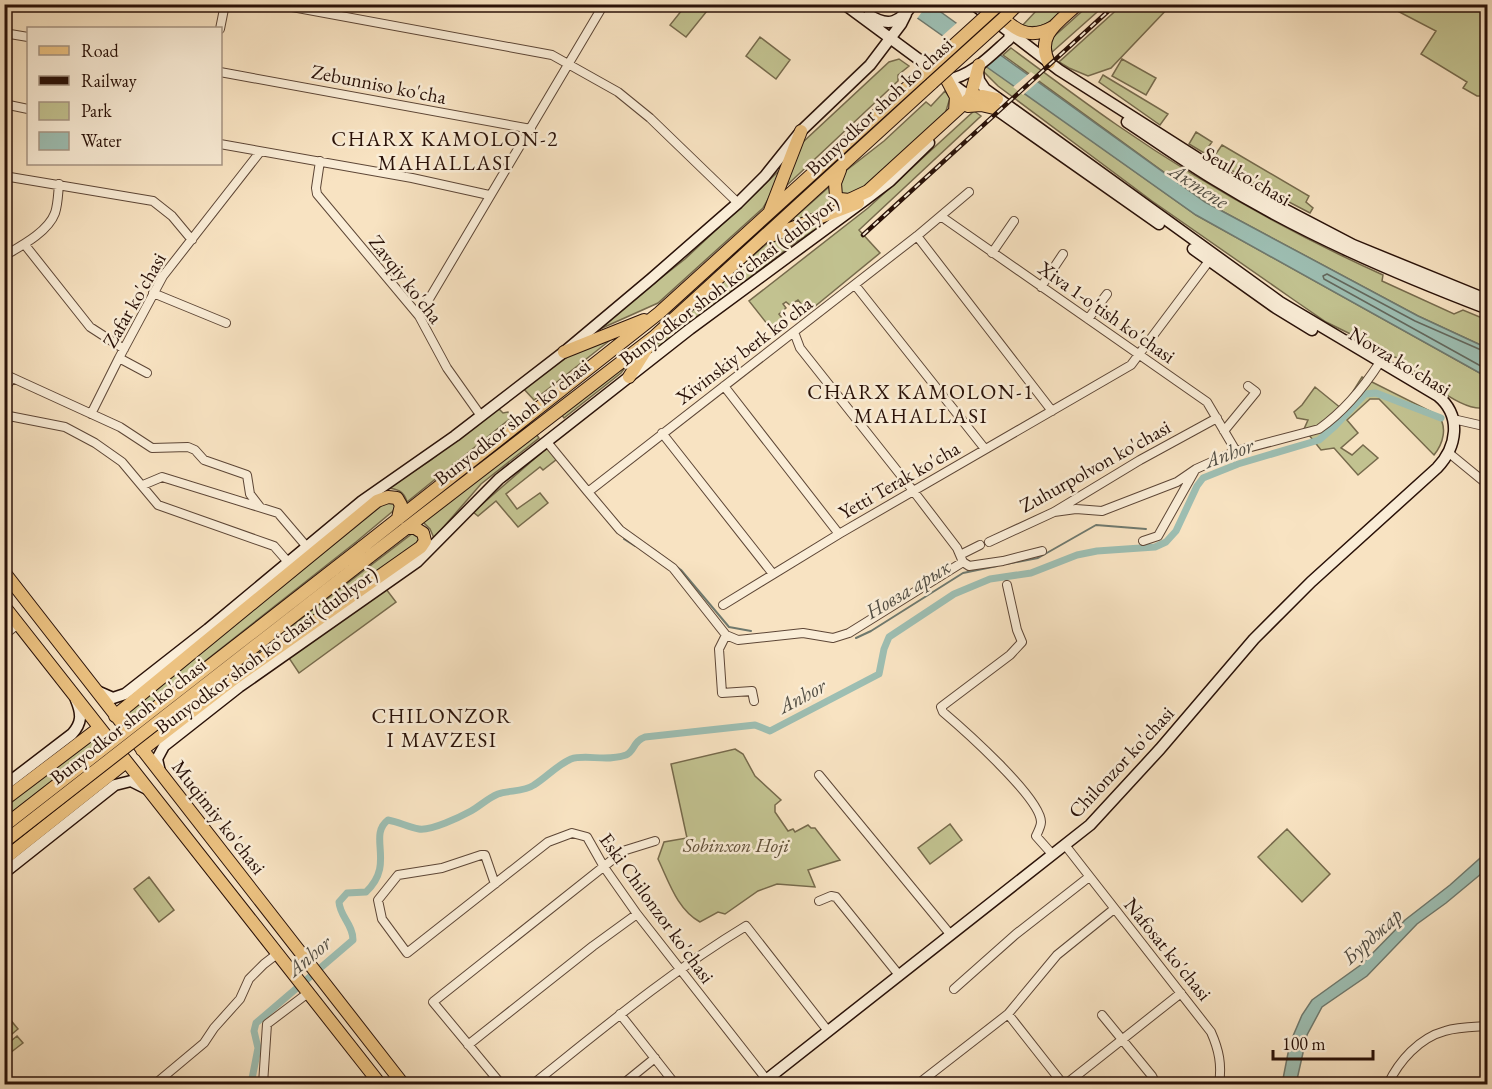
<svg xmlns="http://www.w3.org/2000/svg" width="1492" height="1089" font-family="'EB Garamond',serif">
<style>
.green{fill:#c2c290;stroke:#766a4c;stroke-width:1.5}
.water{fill:#9dbeb2;stroke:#6f796e;stroke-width:1.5}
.pier{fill:#f8e3c2}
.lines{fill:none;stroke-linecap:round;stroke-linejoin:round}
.shore{stroke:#63685d;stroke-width:1.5}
.stream{stroke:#6f796e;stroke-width:2}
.canal{stroke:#9dbeb2;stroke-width:7}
.street-casing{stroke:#5d4636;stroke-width:10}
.secondary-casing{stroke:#291108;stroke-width:13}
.primary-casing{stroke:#291108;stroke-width:14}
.street{stroke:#faedd7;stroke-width:8}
.secondary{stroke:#faedd7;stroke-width:10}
.primary{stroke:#ecc281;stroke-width:12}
.rail-casing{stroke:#291108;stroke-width:4.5}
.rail{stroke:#faedd7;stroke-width:2;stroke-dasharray:7;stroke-linecap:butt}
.primary-bridge-casing{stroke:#291108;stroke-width:14;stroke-linecap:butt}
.primary-bridge{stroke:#ecc281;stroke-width:12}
.labels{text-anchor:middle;stroke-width:5;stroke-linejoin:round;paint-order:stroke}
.street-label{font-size:20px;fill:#291108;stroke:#faedd7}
.park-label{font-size:20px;font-style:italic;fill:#5f4f38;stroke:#faedd7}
.neighbourhood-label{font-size:21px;letter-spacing:1.5px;fill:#291108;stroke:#faedd7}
.water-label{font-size:21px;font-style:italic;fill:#524e44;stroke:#faedd7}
</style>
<rect width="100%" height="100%" fill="#f8e3c2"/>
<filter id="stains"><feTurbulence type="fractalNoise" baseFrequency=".00333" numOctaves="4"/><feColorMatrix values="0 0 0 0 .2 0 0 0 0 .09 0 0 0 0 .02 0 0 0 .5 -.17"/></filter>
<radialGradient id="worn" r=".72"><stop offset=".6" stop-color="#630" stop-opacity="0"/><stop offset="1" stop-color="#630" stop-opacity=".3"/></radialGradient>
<!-- green -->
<path class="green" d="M686,5L711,6L686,37L670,25Z
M1033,5H1068C1051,20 1047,30 1022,26L1037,10Z
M1089,5H1105L1051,53L1050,40Z
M1122,5H1171L1111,68L1088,76L1069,68L1059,62Z
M1386,5H1487V99L1483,96H1477L1463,88L1467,82L1421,54L1436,31Z
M760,37L790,60L776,79L746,56Z
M1011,48C1046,74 1081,100 1117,125C1201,183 1290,233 1383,275L1382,281L1454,314L1463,310L1487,320V348L1418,316L1205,202L1003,55Z
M899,59L909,66L898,75V81L784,188L802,143L889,62Z
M1122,59L1156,78L1146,95L1112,76Z
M987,66L1196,215L1487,377V407C1468,414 1436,387 1418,376C1411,363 1397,356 1382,354L1383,350L1326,322L1294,300L1152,201L998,86L984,72L983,70Z
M1103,75L1168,114L1160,125L1099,82Z
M945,91L950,98L945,114L864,191L843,195L838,188L843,173L884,141L926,102L931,106Z
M974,111L981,116L859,230L880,253L808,312L798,300L790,305L786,302L783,304L786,308L779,314L788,326L776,335L749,301L868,208Z
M1196,132L1212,142L1204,153L1189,144Z
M1222,145L1309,196L1306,202L1313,208L1310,213L1245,179L1213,158Z
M781,169L773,191L763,208L658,303L591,333L685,259Z
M829,187L830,193L842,205L793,223V219Z
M835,216L792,245L657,349L655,347L669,329L771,240Z
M618,334L534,400L523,388L566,357Z
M635,355L621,373L564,418L561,414Z
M1362,377L1438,415C1448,427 1443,444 1434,455L1379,399H1370L1347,420L1358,433L1341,448L1352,455L1363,445L1378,458L1358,475L1334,448L1321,450L1304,429L1308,420L1297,418L1294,412L1302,405L1315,387L1342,409Z
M497,407L503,413L508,412L512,417L407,502C404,491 397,489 388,488L431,460Z
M536,434L539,438L481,484L434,538L430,529L423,522Z
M548,447L557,459L543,470L540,467L506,494L517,509L540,493L548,503L518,527L496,501L478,516L473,512Z
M392,501L395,507L393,511L356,542L129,721L124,714L386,502Z
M413,533L419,536V543L150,738L144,739Z
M386,589L396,602L299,673L289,658Z
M98,737L104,742L5,818V806L94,738Z
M735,749L743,754L755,776L781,800L775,805V812L788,831L793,829L795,832L808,825L811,828H815L840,860L808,870L815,887L777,884L758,891L725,914L718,912L700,922C677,909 669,882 658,859L664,842L687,838L671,764Z
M950,824L962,840L930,864L918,848Z
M1287,829L1330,874L1302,902L1258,857Z
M149,877L174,910L159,922L134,889Z
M4,1012L18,1029L5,1040H4Z
M17,1036L23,1043L10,1053L5,1046Z"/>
<!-- water -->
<path class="water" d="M899,5H931L1205,202L1418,316L1487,348V377L1196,215Z
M1487,852V869L1446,903L1417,924L1367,976L1322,1007L1307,1035L1296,1084H1282L1290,1043L1302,1015L1312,1000L1362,964L1405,920L1450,885Z"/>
<!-- pier -->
<path class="pier" d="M899,5H927L916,20L897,7Z
M959,21L993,45L975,61L941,37Z
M1031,72L1041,79L1023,95L1013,87Z"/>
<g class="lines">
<!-- shore -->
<path class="shore" d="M1488,353L1415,321L1327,274L1323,276L1324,279L1488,370"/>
<!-- stream -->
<path class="stream" d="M624,539L635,546
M653,549L681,570L729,627L751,631
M1006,564L1038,558L1096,525L1146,529
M856,638L871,631L963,573L997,566"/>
<!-- canal -->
<path class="canal" d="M1484,405L1488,398
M251,1084L258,1048L254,1031L256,1023L353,940C353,924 340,917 339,902L347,893L366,892C396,864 367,836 388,820C399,822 408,827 419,829C431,831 460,817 471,811C480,806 488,798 498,794C509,790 524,792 534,785C547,777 557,765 571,759C585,754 607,762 626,755C635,751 633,741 645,737L755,725L770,731L879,674L884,649L889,637L954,594L990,579L1031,573L1077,555L1097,551L1155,547L1166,542L1176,531L1197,486L1203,478L1238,464L1319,440L1335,426L1365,394L1376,393L1441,418"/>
<defs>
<path id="street" d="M276,4L552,55L618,92L650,118L738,203
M220,29L225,4
M4,33L28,37
M220,72L531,129
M4,104L28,109
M220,144L412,178L489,195
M320,161L316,188L317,194L419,316L447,368L481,416
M4,176L153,201L172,216L192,240
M942,217L1207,402L1236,451
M917,236L1052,411
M25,245L90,327L124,349
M992,253L1014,221
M4,256C21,246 48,232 55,213C58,204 58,194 59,184
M855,285L985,449
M1041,287L1063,254
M153,293L226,323
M419,316L604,4
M1088,319L1107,294
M794,332L800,348L918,497L957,548L963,562
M119,358L147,373
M4,374L120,427L152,448L188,447L195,450L204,460L247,475L250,494L260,507
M724,386L839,534
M4,390L12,378
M91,414L119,358L163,276L260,152
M4,415L65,427L95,443L122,462L158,505L274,546L288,562
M1453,419L1488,427
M1224,431L1256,392L1248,386
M662,433L773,574
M547,442L588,492L917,236L969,192
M1449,453L1488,485
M143,485L162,477L278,513L307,547
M588,492L620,530L673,568L726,635L738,640L803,633L833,638L849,633L963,562L969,566L1003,561L1042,551
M1054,512L1076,509L1102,511L1177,482L1196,469L1236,451L1319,429C1343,412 1364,387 1380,362
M1143,541L1158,536L1194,472
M989,542L1054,512L1140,460L1217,418
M960,555L980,545
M1007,585L1017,630L1022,642L1010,655L941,707L943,712C963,729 1041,798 1041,822C1041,826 1038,832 1036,836L1052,854
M723,605L839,534L1131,365L1212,257
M4,635L18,624
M726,635L719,649L722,693L752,691L754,701
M819,775L950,934
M1065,845L1211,1032C1219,1050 1222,1065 1219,1084
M495,884L485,855H481L442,868L398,875L378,900L382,919L407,953L548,842L572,833L587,837L604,867L637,914L770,1084
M819,901L831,896L836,897L899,975
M954,989L1016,934L1089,877
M620,1014L675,1084
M1008,1014L1063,1084
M1102,1015L1152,1076L1156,1084
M468,1045L593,946L637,914
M155,1084L204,1043L214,1028L240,999L249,979L264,964L277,954
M263,1084L267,1024L308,993
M501,1084L433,1002L612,860L626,850L655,841
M533,1084C602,1029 670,972 746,926L828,1031
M623,1084L655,1058
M918,1084L1008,1014L1057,955L1114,909
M1066,1084L1181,993
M1388,1084C1399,1061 1419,1038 1445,1031C1458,1027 1474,1027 1488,1026"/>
<path id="secondary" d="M844,4L963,92L994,108L1159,224
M973,4L1059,70L1246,189L1353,245L1488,300
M869,15C889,28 900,22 913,4
M947,80C972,76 991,55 1009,39L1010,33
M1127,122C1156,141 1185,162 1215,180C1301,233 1394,273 1488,309
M1193,249L1276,308L1312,330
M97,691L113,698L125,694L208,629L362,501L455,436L564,352L651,279L738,203L765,176L801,131L870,65L901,24L906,14
M160,772L157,759L164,746L239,687L417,562L499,479L690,329L865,200L890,181L929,143
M4,786L72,734C82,723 82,714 76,700
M4,873L115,785L131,781L147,789
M761,1084L1090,825L1160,749L1254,639L1311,582L1437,468C1457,447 1462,416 1438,396L1280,302L985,89L979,80L978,72"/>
<path id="primary" d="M987,4C1009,23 1023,44 1053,27
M1007,15L1018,4
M1049,63C1035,35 1059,22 1078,4
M979,65L968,106L981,105L994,108
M947,80L956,97L955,111
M840,170L835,183L836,196L840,199L849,200L868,191L971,97L983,96L997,99
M770,211L801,131
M771,236L858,203
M564,352L644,320
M629,377L649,345
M361,548L659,313L921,75
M369,557L655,336L932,83
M4,572L403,1084
M4,606L380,1084
M115,716L377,501L388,497L397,498L401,505L398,518
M142,750L235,678L421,547L425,541L423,533L415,528H406
M4,800L99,728
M4,859L126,762"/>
</defs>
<!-- street casing -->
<use href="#street" class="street-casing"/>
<!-- secondary casing -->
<use href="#secondary" class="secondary-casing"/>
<!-- primary casing -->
<use href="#primary" class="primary-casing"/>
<!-- street -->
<use href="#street" class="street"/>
<!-- secondary -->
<use href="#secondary" class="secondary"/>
<!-- primary -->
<use href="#primary" class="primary"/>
<defs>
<path id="rail" d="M863,235L1116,4"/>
</defs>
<!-- rail casing -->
<use href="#rail" class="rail-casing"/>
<!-- rail -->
<use href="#rail" class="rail"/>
<defs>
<path id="primary-bridge" d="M921,75L997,6
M932,83L1007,15
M4,826L361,548
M4,842L369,557"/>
</defs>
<!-- primary-bridge casing -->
<use href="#primary-bridge" class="primary-bridge-casing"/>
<!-- primary-bridge -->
<use href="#primary-bridge" class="primary-bridge"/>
</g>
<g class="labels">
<!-- street labels -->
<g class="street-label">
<text transform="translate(379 84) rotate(11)" y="7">Zebunniso ko'cha</text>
<text transform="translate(879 106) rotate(-43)" y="7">Bunyodkor shoh ko'chasi</text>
<text transform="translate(1247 176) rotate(30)" y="7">Seul ko'chasi</text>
<text transform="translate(406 279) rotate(52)" y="7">Zavqiy ko'cha</text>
<text transform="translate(729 280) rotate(-37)" y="7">Bunyodkor shoh koʻchasi (dublyor)</text>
<text transform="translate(134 300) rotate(-60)" y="7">Zafar ko'chasi</text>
<text transform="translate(1107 312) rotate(35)" y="7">Xiva 1-o'tish ko'chasi</text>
<text transform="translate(744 350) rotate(-37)" y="7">Xivinskiy berk ko'cha</text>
<text transform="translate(1400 361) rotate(31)" y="7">Novza ko'chasi</text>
<text transform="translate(512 422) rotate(-38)" y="7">Bunyodkor shoh ko'chasi</text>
<text transform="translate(1095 466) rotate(-29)" y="7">Zuhurpolvon ko'chasi</text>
<text transform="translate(899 480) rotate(-30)" y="7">Yetti Terak ko'cha</text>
<text transform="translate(266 650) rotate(-36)" y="7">Bunyodkor shoh koʻchasi (dublyor)</text>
<text transform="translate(128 721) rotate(-38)" y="7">Bunyodkor shoh ko'chasi</text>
<text transform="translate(1121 762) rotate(-47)" y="7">Chilonzor ko'chasi</text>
<text transform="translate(219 817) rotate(52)" y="7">Muqimiy ko'chasi</text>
<text transform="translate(657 908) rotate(54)" y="7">Eski Chilonzor ko'chasi</text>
<text transform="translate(1168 949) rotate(51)" y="7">Nafosat ko'chasi</text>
</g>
<!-- park labels -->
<g class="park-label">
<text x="736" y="852">Sobinxon Hoji</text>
</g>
<!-- neighbourhood labels -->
<g class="neighbourhood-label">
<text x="445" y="146">CHARX KAMOLON-2<tspan x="445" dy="24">MAHALLASI</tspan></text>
<text x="921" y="399">CHARX KAMOLON-1<tspan x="921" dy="24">MAHALLASI</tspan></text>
<text x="442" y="723">CHILONZOR<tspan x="442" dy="24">I MAVZESI</tspan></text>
</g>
<!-- water labels -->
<g class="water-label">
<text transform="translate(1199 186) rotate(33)" y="7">Актепе</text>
<text transform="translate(1229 453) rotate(-20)" y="7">Anhor</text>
<text transform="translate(908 589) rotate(-31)" y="7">Новза арык</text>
<text transform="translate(802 696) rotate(-28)" y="7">Anhor</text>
<text transform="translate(1372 936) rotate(-42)" y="7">Бурджар</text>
<text transform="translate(309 956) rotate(-40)" y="7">Anhor</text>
</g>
</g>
<!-- margin -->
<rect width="1492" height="1089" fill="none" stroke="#f8e3c2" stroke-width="24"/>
<rect x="6" y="6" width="1480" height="1077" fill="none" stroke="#291108" stroke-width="3"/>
<rect x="12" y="12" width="1468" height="1065" fill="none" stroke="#291108" stroke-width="1.5"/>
<!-- legend -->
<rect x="27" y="27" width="195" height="138" fill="#faedd7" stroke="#a69584" stroke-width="1.5"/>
<rect x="39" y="46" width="30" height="9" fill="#ecc281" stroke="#a69584" stroke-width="1.5"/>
<text x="81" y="57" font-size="18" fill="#291108">Road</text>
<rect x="39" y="76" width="30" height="9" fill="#291108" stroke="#a69584" stroke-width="1.5"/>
<text x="81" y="87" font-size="18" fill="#291108">Railway</text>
<rect x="39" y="102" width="30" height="18" fill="#c2c290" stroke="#a69584" stroke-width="1.5"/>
<text x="81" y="117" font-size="18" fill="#291108">Park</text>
<rect x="39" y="132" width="30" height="18" fill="#9dbeb2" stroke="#a69584" stroke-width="1.5"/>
<text x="81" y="147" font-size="18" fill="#291108">Water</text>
<!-- scale -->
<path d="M1273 1050v9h100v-9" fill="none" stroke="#291108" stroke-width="3"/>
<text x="1282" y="1050" font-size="18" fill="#291108" stroke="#faedd7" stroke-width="4.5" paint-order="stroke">100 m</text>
<rect width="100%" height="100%" filter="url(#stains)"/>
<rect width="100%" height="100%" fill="url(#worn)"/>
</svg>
